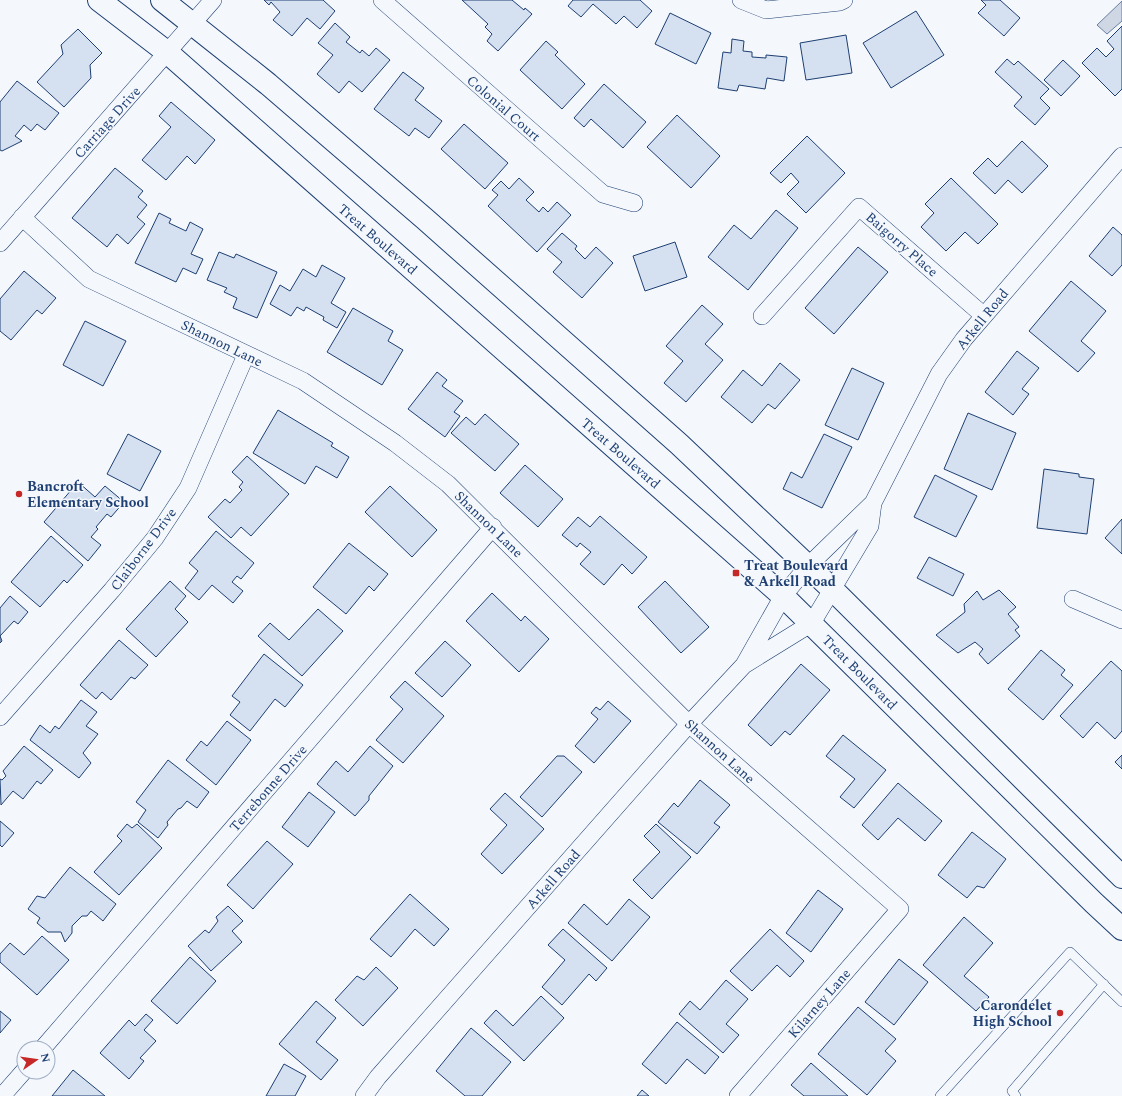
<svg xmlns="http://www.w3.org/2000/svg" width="1122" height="1096" font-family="Spectral,serif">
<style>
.water{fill:#cfd7e4;stroke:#687fa3}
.building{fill:#d5e0f0;stroke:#1d3f73}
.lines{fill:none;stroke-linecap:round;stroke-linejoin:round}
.service-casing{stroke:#1d3f73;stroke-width:10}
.minor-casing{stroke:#1d3f73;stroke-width:18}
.secondary-casing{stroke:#1d3f73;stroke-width:24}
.service{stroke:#f4f7fb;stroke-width:9}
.minor{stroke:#f4f7fb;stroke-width:17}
.secondary{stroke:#f4f7fb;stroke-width:22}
.poi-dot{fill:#c62828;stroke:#f4f7fb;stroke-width:1.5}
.labels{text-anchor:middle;stroke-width:3;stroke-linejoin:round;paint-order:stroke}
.street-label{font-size:14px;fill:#1d3f73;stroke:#f4f7fb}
.poi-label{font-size:14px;font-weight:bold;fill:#1d3f73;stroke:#f4f7fb;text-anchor:start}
</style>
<rect width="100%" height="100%" fill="#f4f7fb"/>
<!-- water -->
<path class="water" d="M1122,1V21L1107,34L1097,25Z"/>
<!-- building -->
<path class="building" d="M264,0H323L335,11L320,29L307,18L292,36L273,20L280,12L271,2L269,5Z
M462,0H512L524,10L525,8L532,14L498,51L487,41L492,34L485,27L488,24Z
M573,0H640L652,11L637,28L624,16L616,24L593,4L581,17L568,6Z
M981,0H1000L1020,18L1004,36L978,13L986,5Z
M916,11L944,55L891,88L863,43Z
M670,13L711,33L696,64L655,44Z
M335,23L350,37L346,42L360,53L362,50L369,56L376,48L390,60L362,92L349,81L339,93L317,74L333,55L318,43Z
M1122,26V89L1115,96L1082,63L1097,48L1106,57L1114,49L1107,41Z
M78,29L102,53L90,65L91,78L64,107L37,82L63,54L61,45Z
M846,35L852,73L806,80L800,43Z
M732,39L744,41L743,51L752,52V57L766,58V55L787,57L784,81L767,78L765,89L739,85L737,91L718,88L723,52L731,53Z
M546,41L558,52L555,55L585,84L562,109L520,70Z
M1007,59L1014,65L1018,61L1049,89L1040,98L1050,108L1035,125L1014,106L1022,97L995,72Z
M1063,60L1080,76L1061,96L1044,80Z
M403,72L424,88L415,100L442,121L429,138L415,128L409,136L374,109Z
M17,81L59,113L45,130L37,124L31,131L24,125L15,136L22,141L2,151L0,150V102Z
M604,84L646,122L623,148L591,119L584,127L574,118Z
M171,102L215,140L195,164L187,156L166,180L142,160L171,127L159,116Z
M677,115L720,156L691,188L647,147Z
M464,124L508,163L485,189L441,149Z
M807,136L845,173L806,213L787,194L799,182L791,173L781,183L770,173Z
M1022,141L1048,166L1022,193L1008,180L995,194L973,173L988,158L997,167Z
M115,168L143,191L138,197L147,205L137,217L145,224L128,244L117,234L107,247L72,218Z
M519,178L534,192L526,200L539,212L543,207L548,212L557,202L571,215L537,252L488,206L498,195L492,190L501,181L509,189Z
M951,178L998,224L978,244L965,232L946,251L921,227L934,213L925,204Z
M776,210L798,228L748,290L708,257L734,225L751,239Z
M159,213L171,219L169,223L186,231L190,222L203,229L191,254L203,259L196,274L183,268L176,282L135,263Z
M1113,227L1122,235V265L1112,276L1089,256Z
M562,233L577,246L575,249L585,259L596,247L613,263L582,298L553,272L562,262L547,249Z
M675,242L687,277L645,291L633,256Z
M858,247L888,272L834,334L805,308Z
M219,252L234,258L236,254L277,272L257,318L233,308L237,298L224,292L227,288L207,280Z
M322,265L345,278L331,303L346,312L337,328L323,320L324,317L306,307L304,311L297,307L291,316L270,304L280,285L290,291L303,269L316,277Z
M24,271L56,298L42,314L37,310L11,340L0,331V299Z
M1071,281L1106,311L1081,341L1095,353L1078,372L1029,331Z
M702,305L723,324L705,344L723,360L686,402L664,383L683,361L666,346Z
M353,308L393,331L388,341L403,350L382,385L327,352Z
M85,321L126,341L103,386L63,365Z
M1017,351L1039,368L1022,389L1029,394L1013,415L985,392Z
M780,363L800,380L775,409L768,404L752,423L721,397L743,370L762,386Z
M852,368L884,383L858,440L825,425Z
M437,372L447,380L442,386L463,401L454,412L460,416L445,437L408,409Z
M278,410L333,443L331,446L349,457L337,478L316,466L305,484L253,453Z
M968,413L1016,433L992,490L944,469Z
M485,414L519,444L495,471L451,433L466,417L475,425Z
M128,434L161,451L140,491L107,474Z
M824,434L852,447L822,508L783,489L791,472L802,478Z
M247,456L289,494L251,536L241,527L231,538L208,517L225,499L230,503L242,490L239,487L243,482L232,472Z
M525,465L563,499L538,527L500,493Z
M1044,469L1079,474V477L1094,479L1087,534L1037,528Z
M935,475L977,496L956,537L914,517Z
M78,482L95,497L105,486L124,502L111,517L107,514L96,527L98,529L91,537L101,545L88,561L44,522Z
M390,486L437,530L412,557L365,512Z
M600,516L647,557L632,574L622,564L604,585L580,564L591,552L580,543L577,547L562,535L578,517L590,527Z
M1122,519V554L1105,538Z
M216,531L254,563L241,579L237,576L232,582L243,591L233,603L212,585L199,600L185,588L198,571L189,563Z
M51,536L83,565L67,583L64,580L40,607L11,582Z
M349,543L388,574L374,591L369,586L346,614L313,587Z
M929,557L964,574L953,596L917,578Z
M170,581L186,596L175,609L188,622L156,657L126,629Z
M665,581L709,627L681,653L638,607Z
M999,590L1016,607L1008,614L1019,627L1015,630L1020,636L988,664L979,654L983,649L975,642L958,653L936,635L965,612L964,604L977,591L983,600Z
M492,593L521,621L525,616L549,639L519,672L466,621Z
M10,596L28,612L18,624L14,621L0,636L2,641L0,643V608Z
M318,609L343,631L302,676L258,636L270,623L289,640Z
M119,640L148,665L135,679L131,677L111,700L102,692L96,699L80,685Z
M445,641L471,665L442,697L415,673Z
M1041,650L1065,670L1061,675L1073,685L1043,720L1008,689Z
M264,654L303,685L285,707L275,699L250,731L230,715L240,702L232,696Z
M1111,661L1122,671V731L1115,739L1097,722L1083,738L1060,716Z
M801,664L830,690L790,735L785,731L771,746L748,725Z
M405,681L444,716L403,763L376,740L403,709L390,697Z
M81,700L97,712L86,726L98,734L83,753L91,763L79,778L30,740L40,725L50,733L55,726L59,729Z
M608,701L631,721L594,763L575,746L598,719L591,713L596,707L600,710Z
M227,721L251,740L216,785L186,760L201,741L207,746Z
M843,735L886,770L854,808L840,797L855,779L826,756Z
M24,746L53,770L41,784L37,781L23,799L13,791L1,805L0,779L2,780L6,776L3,771Z
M370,746L393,766L369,796V800L355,816L317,784L336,761L348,772Z
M1122,755V769L1115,762Z
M557,756H564L582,772L542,817L520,797Z
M168,760L209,792L197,808L187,801L181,808L178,809L167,822L168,825L158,838L138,822L146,810L136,802Z
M700,780L730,805L714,823L720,827L697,854L658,822L674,803L678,807Z
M898,783L942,821L925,841L898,818L878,840L862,825Z
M309,792L335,812L308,847L282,827Z
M505,793L544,829L502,874L481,854L507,825L490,809Z
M0,821L14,833L2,847L0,845Z
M127,824L132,828L137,824L162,848L119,895L94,872L122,841L117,836Z
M656,824L691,857L652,899L633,880L660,852L644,836Z
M972,832L1006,859L984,888L977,886L967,898L938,875Z
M267,841L293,864L253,909L227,885Z
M70,867L116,904L103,921L91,911L87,916H82L72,926V933L65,942L61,932H48L37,923L40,918L28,909L37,896L45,898Z
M818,890L843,909L811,952L786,933Z
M410,894L449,929L434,946L415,929L391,957L370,939Z
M629,899L650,917L612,961L568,923L584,904L607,925Z
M228,906L243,921L232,931L242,942L211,971L188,946L205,930L209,933L218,921L216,917Z
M964,917L993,943L964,976L989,997L976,1011L923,965Z
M563,929L607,968L596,981L589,974L562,1005L542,987L565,960L548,945Z
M770,929L804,961L790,977L777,965L752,991L730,971Z
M42,936L69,960L37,995L0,962V954L10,943L24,955Z
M190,957L216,981L177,1024L151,1001Z
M899,959L928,982L894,1025L865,1002Z
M376,967L398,988L363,1026L335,1000L357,976L364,980Z
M726,980L748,999L726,1024L739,1035L723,1053L679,1014L690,1001L700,1010Z
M541,996L564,1018L524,1061L484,1023L496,1010L513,1026Z
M316,1001L336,1018L316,1042L338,1060L321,1080L279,1044Z
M858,1007L896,1039L885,1051L896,1061L867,1095L818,1054Z
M0,1011L11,1020L0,1033Z
M146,1014L153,1020L144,1030L156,1041L140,1058L144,1061L129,1079L100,1053L129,1020L135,1026Z
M677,1022L719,1057L705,1074L687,1059L666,1084L642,1064Z
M471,1028L511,1062L482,1096H465L436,1071Z
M811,1063L848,1096H804L791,1085Z
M284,1064L306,1076L295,1096H266Z
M73,1070L105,1096H52Z
M642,1090L649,1096H637Z"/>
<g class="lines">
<defs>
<path id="service" d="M940,1096L1070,952L1122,1002
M1016,1096L1012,1091L1104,984"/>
<path id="minor" d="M382,0L603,194L634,203
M741,0L766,10L840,2L844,0
M22,217L89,279L303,381L395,443L448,484L689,724L900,909L738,1096
M0,243L213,0
M762,316L859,207L983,315
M873,503L939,374L964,339L1122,156
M1073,599L1122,620
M0,717L112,590L155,538L188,488L246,355
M43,1048L493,527
M2,1096L24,1071
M364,1096L378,1077L689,724L744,665L783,596L808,566L873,503L870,526L812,623L744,665"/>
<path id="secondary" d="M99,0L168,53L783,596L1094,903L1122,929
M162,0L268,84L425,219L679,444L832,589L1122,877"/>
</defs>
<!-- service casing -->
<use href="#service" class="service-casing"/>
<!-- minor casing -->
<use href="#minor" class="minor-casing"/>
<!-- secondary casing -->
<use href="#secondary" class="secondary-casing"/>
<!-- service -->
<use href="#service" class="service"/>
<!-- minor -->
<use href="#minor" class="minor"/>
<!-- secondary -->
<use href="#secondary" class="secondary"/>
</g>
<!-- markers -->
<g class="poi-dot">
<circle cx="19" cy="494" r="4"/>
<rect x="732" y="569" width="8" height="8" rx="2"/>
<circle cx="1060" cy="1013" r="4"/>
</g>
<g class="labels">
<!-- street labels -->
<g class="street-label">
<text transform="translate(504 108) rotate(41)" y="5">Colonial Court</text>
<text transform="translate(107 122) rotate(-48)" y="5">Carriage Drive</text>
<text transform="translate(378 239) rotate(41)" y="5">Treat Boulevard</text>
<text transform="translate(902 244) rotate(41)" y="5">Baigorry Place</text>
<text transform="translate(982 319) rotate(-51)" y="5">Arkell Road</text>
<text transform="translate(222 343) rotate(26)" y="5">Shannon Lane</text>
<text transform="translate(621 453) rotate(41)" y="5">Treat Boulevard</text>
<text transform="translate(489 524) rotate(44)" y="5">Shannon Lane</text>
<text transform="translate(143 549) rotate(-53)" y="5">Claiborne Drive</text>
<text transform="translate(860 672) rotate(45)" y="5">Treat Boulevard</text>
<text transform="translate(720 751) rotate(42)" y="5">Shannon Lane</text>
<text transform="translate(268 788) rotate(-49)" y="5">Terrebonne Drive</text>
<text transform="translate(553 879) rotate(-49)" y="5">Arkell Road</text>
<text transform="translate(819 1003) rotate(-49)" y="5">Kilarney Lane</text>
</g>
<!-- poi labels -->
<g class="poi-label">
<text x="27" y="491">Bancroft<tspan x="27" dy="16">Elementary School</tspan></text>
<text x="744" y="570">Treat Boulevard<tspan x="744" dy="16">&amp; Arkell Road</tspan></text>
<text x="1052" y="1010" text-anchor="end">Carondelet<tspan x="1052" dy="16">High School</tspan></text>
</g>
</g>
<!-- north arrow -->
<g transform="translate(36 1060) rotate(77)"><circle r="19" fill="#f4f7fb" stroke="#9eadc5"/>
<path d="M0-3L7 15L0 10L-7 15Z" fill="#c62828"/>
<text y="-6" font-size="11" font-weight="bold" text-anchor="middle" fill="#1d3f73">N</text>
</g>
</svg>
